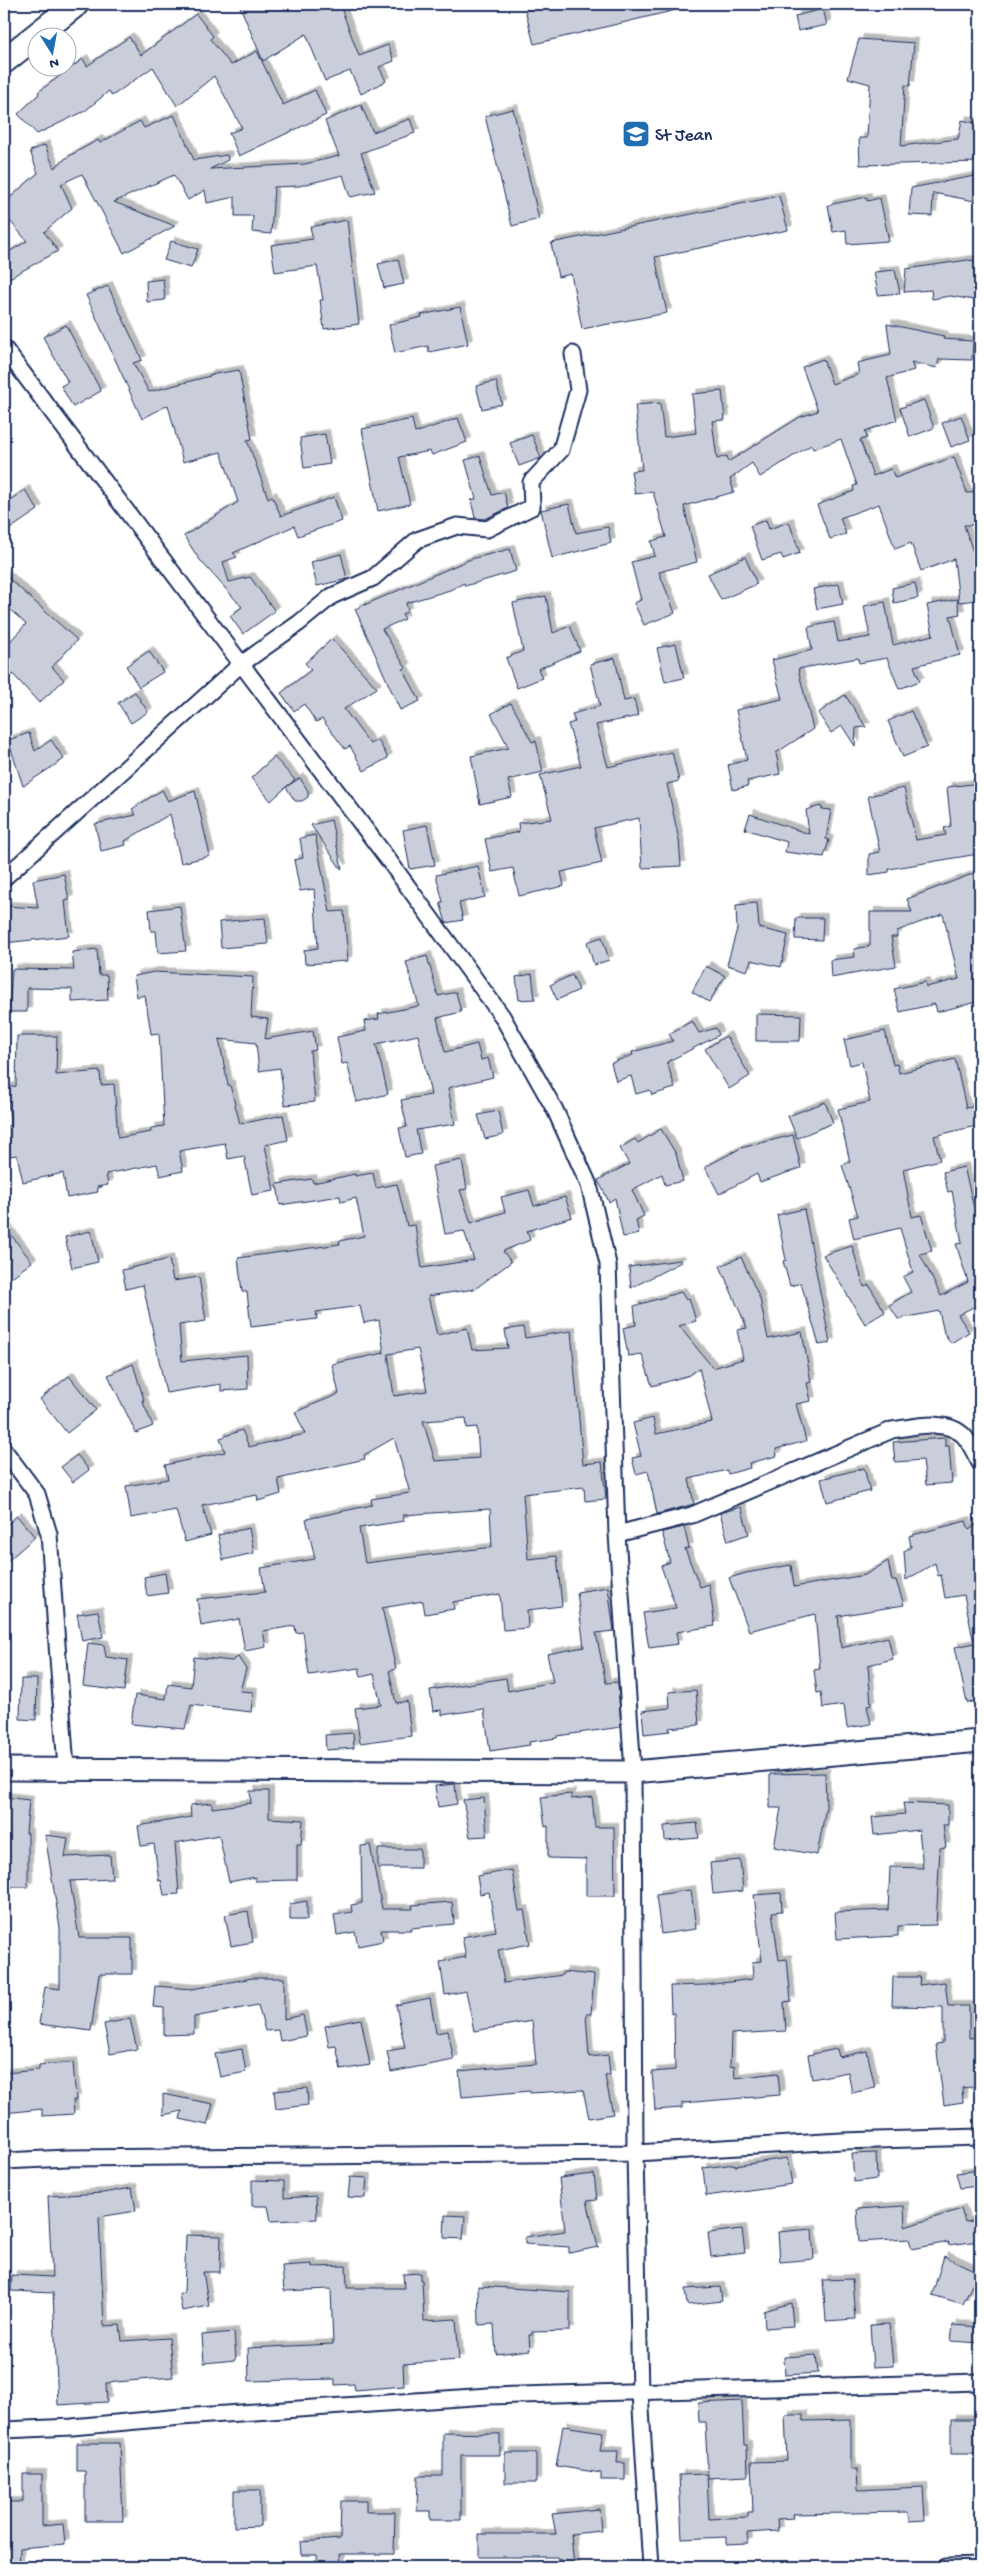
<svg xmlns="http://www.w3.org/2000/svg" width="984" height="2571" font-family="'Gochi Hand',sans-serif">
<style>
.building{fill:#caceda;stroke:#1b2f5e;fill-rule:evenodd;filter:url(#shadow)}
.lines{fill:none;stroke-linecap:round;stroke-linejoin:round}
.street-casing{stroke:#1b2f5e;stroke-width:19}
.secondary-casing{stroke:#1b2f5e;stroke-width:25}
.primary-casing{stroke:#1b2f5e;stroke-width:28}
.street{stroke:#fff;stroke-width:15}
.secondary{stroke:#fff;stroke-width:21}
.primary{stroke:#fff;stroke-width:24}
.labels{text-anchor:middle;stroke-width:4;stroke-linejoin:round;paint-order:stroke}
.poi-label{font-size:18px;fill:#1b2f5e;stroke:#fff;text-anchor:start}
</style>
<defs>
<filter id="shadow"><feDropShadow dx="4.5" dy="-4.5" stdDeviation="0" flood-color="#0004"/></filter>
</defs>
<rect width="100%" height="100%" fill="#fff"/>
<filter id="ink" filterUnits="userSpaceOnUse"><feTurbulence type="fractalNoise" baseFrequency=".02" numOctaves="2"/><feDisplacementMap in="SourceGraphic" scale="10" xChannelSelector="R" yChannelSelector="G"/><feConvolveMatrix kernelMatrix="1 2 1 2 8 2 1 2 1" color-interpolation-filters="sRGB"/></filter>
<g filter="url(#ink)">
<!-- building -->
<path class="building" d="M239,4H333L336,10L341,8L359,56L388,45L394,61L379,67L386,81L361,94L350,71L325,81L306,34L263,61Z
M553,4H676V10L534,44L525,10Z
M823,9L827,25L798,31L795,16Z
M196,14L213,36L210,39L231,65L257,51L283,105L315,90L326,115L239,156L229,133L242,128L214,76L177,106L153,67L112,96L109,91L85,111L37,134L18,114L39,94L38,92L83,59L87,66L129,37L141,55Z
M859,39L914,43L910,86L905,85L901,146L958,139L962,120L980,124V162L860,165L859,138H867L870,84L848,78Z
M361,105L373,132L410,119L415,133L361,153L375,192L350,197L343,175L299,186L274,187L271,234L252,232L253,216H235V197L207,203L205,190L188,200L174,175L114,202L175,226L124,253L82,174L61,184L72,208L44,232L58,251L4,281V255L27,241L4,214V203L38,173L30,151L45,145L54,168L69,156L98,140L100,143L140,121L144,128L174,115L194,160L227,155L228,160L210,169L305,164L339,156L325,121Z
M513,109L539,219L512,226L485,116Z
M980,175V202L933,193L932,216L909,215L911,188Z
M779,196L788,230L655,257L667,313L582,329L571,274L558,277L551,243Z
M867,197V201L880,198L889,241L847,244L846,230L833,232L828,205Z
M347,220L359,324L324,329L320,300H323L317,266L275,272L271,245L313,239L310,227Z
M171,241L198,249L191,268L164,260Z
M398,259L404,284L384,288L378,264Z
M968,260L980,262V301L950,296L932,299L931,290L904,292L906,269Z
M895,270L900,293L878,295L874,272Z
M163,279L165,300L147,302L146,281Z
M108,286L142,360L133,363L149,392L210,376L209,375L239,370L252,439L247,440L268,498L272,496L281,516L334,497L342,521L298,536L294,526L233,553L237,557L223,562L229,582L250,577L275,611L243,634L230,616L242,607L199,559L184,536L238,502L221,452L183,462L168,405L142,419L86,295Z
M460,307L468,344L429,352L428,346L395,353L389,325L422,317L421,315Z
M887,324L944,336L943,339L973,341L972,360L939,359L937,368L911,362L914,370L887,378L897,420L865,431L867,438L860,440L873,476L891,469L895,478L954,457L967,493L980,492V525H964L974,555L977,600L959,602L954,559L921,571L911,543L895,549L879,504L840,518L846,534L830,539L817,505L854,491L853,486L857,485L841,439L813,449L811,445L760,477L752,463L730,479L734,492L684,506L697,562L659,572L675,613L644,625L634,603L641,600L631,562L655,556L651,541L666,537L653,492L635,494L631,471L642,470L635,405L660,403L664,437L696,433L692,394L722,391L725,420L712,421L717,459L727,456L728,462L800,417L818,411L802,367L823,359L832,384L859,374L857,363L891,355Z
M66,325L101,391L73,407L61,386L68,382L43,337Z
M496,381L502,404L482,409L476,386Z
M924,400L934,428L910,437L900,408Z
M961,416L970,440L951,447L942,423Z
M458,418L467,442L432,455L430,451L399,457L410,504L378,511L362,429L412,419L415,433Z
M325,434L330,464L304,468L300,438Z
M532,435L541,458L519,466L510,443Z
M480,456L492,495L504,492L508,508L485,519L475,518L471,500L476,499L465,460Z
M25,490L38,510L4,533V504Z
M569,504L576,533L608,527L611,543L552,558L541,510Z
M766,520L769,529L789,522L800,553L783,559L781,554L762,560L750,526Z
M510,549L516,571L465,586L464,583L450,590L406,603L408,611L402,614L405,619L382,629L406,668L403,669L420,701L400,710L355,609L471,559Z
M341,554L347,579L317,586L311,562Z
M745,557L757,584L721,600L708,574Z
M4,574L77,640L52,667L64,680L39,703L13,674L4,681V648L26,624L4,604Z
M915,583L918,598L894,603L892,588Z
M839,584L843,604L817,609L813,589Z
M546,596L553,633L570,626L580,651L538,669L542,678L517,688L506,658L523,651L513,603Z
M957,599L960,614L950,616L960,655L914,666L920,681L899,689L887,658L859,663L858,658L798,669L813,729L776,753L780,774L747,781L748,786L733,790L728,765L747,760L736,710L782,699L772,660L812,650L808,627L834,622L838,642L870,637L864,606L885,602L893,645L933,635L927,605Z
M332,639L377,688L344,709L370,744L378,740L388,758L364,771L350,746L345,749L322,719L316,722L304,704L294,711L281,693L311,670L305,663Z
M676,644L684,678L665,682L657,648Z
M149,651L163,672L139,687L126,666Z
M615,658L624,701L634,699L638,716L596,725L608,767L672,752L679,781L667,784L679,840L681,866L642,868L639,818L594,828L602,863L561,872L564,886L519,896L513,868L492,872L485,839L519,832L518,823L552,819L540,775L581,766L568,724L575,722L572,714L600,706L590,664Z
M135,692L148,712L131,723L118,703Z
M845,695L866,727L856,728L855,746L842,726L831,733L818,713Z
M511,703L532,742L536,741L543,772L508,780L512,797L480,804L471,756L509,748L491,714Z
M911,711L927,747L903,757L888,721Z
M29,733L35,751L51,740L64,759L23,786L8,740Z
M274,757L295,780L286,787L300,778L308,791V797L302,801H295L286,787L271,801L251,778Z
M980,783V840L975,841L978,854L889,869V872L869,875V854L880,852L868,796L904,788L916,840L946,835L944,828L951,826L947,787Z
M162,790L168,801L195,791L210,856L181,863L170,814L125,841L126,845L101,851L95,824L136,815L132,809Z
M821,806L822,809L831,810L826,839L829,840L824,857L785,852L787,842L745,829L750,814L809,834L806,810Z
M331,820L342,868L341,869L311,825Z
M427,825L435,865L410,869L403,830Z
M315,835L330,912L344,911L348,961L305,964L304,950L318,948L314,889L300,891L294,860L303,858L300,838Z
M478,866L485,897L459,903L463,920L446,923L440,902H443L436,875Z
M980,871V1001L937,1012L935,1004L900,1012L894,989L925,982L926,987L959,979L943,914L897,931V937H891L896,966L831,978L830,960L855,957L854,949L870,946V912H912L907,899Z
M64,874L69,900L65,901L69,936L4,943V906L38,908L33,880Z
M757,903L759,928L788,935L781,967L751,960L747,971L727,965L737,929L736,905Z
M180,906L186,951L158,953L156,931H151L149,910Z
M265,918L268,944L221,948L219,922Z
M796,918H823L822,940L795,939Z
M602,937L609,960L594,965L587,942Z
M97,949L99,975H107L108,1000L72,1002V989L27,988V1012H9L12,969L74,970L72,952Z
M427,956L438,996L456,992L461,1012L437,1018L445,1052L477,1044L481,1060L488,1058L493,1077L448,1088L455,1124L416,1130L421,1154L405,1157L399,1128L407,1127L401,1100L431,1095L418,1035L376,1044L388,1094L357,1102L347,1063L342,1064L337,1037L366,1031L364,1021L379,1019L378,1014L419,1006L406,962Z
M706,966L725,976L709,1002L692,992Z
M154,972L253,977L251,1017L268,1019L265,1039L313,1031L316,1050L310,1051L315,1102L285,1105L280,1068L259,1071L256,1043L219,1039L228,1085H230L240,1124L283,1115L288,1140L265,1145L274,1191L252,1195L244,1156L228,1159L225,1143L179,1151L183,1171L160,1176L157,1164L106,1174L108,1185L97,1187L98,1192L67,1198L63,1173L23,1182L17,1155L10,1156L5,1127L11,1125L6,1088L16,1086L17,1036H57L56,1075L100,1071L101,1085L114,1084L118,1138L151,1132V1128L164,1126L159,1033L151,1034L145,995L137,997L134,976Z
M532,974L535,999L519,1000L516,977Z
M572,975L579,990L557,1000L550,985Z
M756,1014L801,1015L800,1041H756Z
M692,1021L699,1033L716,1028L719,1035L667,1062L675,1088L652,1095L650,1090L636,1094L631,1076L616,1081L611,1063L633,1055L632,1052L673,1041L669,1034Z
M885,1031L893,1065L897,1064L899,1073L955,1059L966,1108L977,1106L980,1117V1125L934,1136L940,1160L903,1169L912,1217L921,1215L932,1251L920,1254L941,1296L968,1282L956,1244L962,1243L952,1191L948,1192L943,1172L964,1167L974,1208L980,1207V1310H976L975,1306L958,1315L969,1332L951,1343L944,1333L939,1311L898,1319L889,1305L911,1292L903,1277L913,1272L900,1228L854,1239L849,1218L858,1216L842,1165L850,1162L838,1109L870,1102L862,1062L850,1065L844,1040Z
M726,1036L750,1076L729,1089L705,1049Z
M825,1102L833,1123L797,1138L788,1116Z
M498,1111L503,1135L485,1139L478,1115Z
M661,1129L676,1154L683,1181L665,1185L662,1174L632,1190L644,1216L636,1220L639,1234L623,1237L615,1198L609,1202L598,1180L629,1164L620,1148L635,1139L638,1143Z
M793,1135L801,1168L760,1182L757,1174L719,1194L705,1167L741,1148Z
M462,1160L467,1189L460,1190L471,1223L505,1212L501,1197L529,1190L534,1206L565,1197L572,1217L527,1231L530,1240L503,1251L511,1262L475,1289L428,1296L437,1335L467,1328L472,1350L508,1348L505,1330L523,1327L525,1338L571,1331L583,1464L602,1462L606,1499L585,1501L584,1487L523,1494L528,1559L557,1556L562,1606L527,1610L528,1628L503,1630L500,1594L453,1602L454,1609L425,1614L423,1601L382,1608L396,1669L389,1671L396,1703L407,1701L411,1736L360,1743L355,1708L381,1705L374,1674L361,1677L359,1668L309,1675L303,1632L296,1633L295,1626L263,1631L266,1647L245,1651L239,1619L201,1626L197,1599L265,1592L261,1568L315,1559L306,1519L372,1505L371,1499L410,1493L394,1438L364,1455L365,1459L278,1479L281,1494L258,1501L257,1495L202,1505L211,1535L185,1542L176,1510L131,1518L126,1486L168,1479L165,1465L225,1452L220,1438L242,1430L249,1447L305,1434L295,1412L339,1394L332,1364L384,1353L379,1320L364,1323L360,1306L316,1312L317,1319L251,1327L247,1292H242L238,1258L340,1244L339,1241L364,1236L356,1198L341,1202L340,1196L280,1205L277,1184L312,1179L313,1183L355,1174V1176L373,1173L376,1188L397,1184L407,1226L415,1225L422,1268L474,1260L464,1231L445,1234L432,1166ZM418,1349L427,1391L394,1396L388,1354ZM466,1418L467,1428L477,1427L479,1458L435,1461L423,1421ZM490,1509L492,1547L365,1563L359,1528L404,1521L403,1515Z
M804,1209L830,1343L819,1345L801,1283L790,1286L783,1261L786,1260L777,1215Z
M4,1226L32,1262L4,1283Z
M91,1231L98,1262L72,1268L65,1237Z
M852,1246L864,1287L869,1285L885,1312L865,1324L823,1255Z
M741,1257L760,1299L768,1339L802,1332L811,1382L807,1383L811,1401L796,1404L806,1441L776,1449L777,1456L749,1463L750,1468L728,1474L727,1470L689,1479L694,1504L657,1514L648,1471L636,1474L632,1458L641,1456L633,1423L653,1418L656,1434L712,1422L699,1368L690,1375L652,1386L642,1354L628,1356L623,1328L636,1325L634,1306L681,1292L686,1300L689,1298L696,1321L679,1326L713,1368L743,1359L737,1330L747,1328L720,1266Z
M169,1259L173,1281L199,1277L206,1321L179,1325L182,1361L247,1355L248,1389L221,1391V1384L166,1393L143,1285L126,1289L122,1270Z
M680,1260L681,1262L631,1288L629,1267Z
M133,1364L144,1400H142L153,1426L136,1433L108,1375Z
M69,1376L96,1410L67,1433L40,1399Z
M945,1438V1446H949L952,1483L926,1485L923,1460L895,1462L893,1442Z
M77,1455L89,1470L73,1482L61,1467Z
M864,1468L870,1491L827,1502L821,1479Z
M741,1507L749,1534L728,1541L720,1513Z
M17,1516L35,1537L4,1564V1527Z
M966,1521L969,1530L980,1522V1638L973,1639L964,1595L945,1598L941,1575L938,1576L935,1563L906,1580L904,1551L911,1547L909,1536Z
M684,1527L689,1548L685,1549L700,1587L709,1584L715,1626L676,1632L678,1644L649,1648L643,1613L676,1608L661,1566L670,1562L662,1532Z
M249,1528L254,1553L223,1560L218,1535Z
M888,1561L892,1581L896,1580L904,1605L838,1616L841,1648L888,1637L893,1659L868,1665L871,1705L867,1706L871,1724L847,1728L844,1705L823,1708L821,1692L817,1693L814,1670L820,1669L815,1614L749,1631L729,1578L746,1573L791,1565L794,1587L865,1575Z
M165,1573L168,1593L147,1596L144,1577Z
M608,1587L614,1631L596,1633L606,1683L618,1682L621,1727L557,1736V1738L529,1742L530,1745L490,1751L484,1709L442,1715V1710L433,1711L430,1690L506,1678L508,1691L553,1682L547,1654L584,1647L577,1592Z
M98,1611L103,1637L82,1641L77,1614Z
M980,1642V1701L967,1703L955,1647Z
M88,1643L104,1645L106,1657L128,1660L124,1691L83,1686Z
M194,1657L232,1661L238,1657L246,1669L240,1691L253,1692L251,1712L191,1705L185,1729L131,1724L135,1695L166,1699L168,1684L191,1687Z
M21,1679H37L36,1720L20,1719Z
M696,1690L699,1725L669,1728L670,1731L644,1734L642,1711L670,1708L669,1692Z
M353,1733L354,1748L326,1750L325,1735Z
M825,1773L826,1807L817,1855L774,1847L781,1808H770V1774Z
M455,1784L457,1804L438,1807L435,1786Z
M250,1791H269V1818L303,1820L301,1844H297V1880L255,1881V1877L229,1882L219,1835L175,1843L179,1894L164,1895L161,1880L159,1881L154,1844L141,1846L138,1826L191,1817L190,1805L212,1803V1808L251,1803Z
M571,1794V1799L592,1797L595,1827H614L615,1896H586V1859L548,1858V1826L545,1827L541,1797Z
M4,1797L29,1800L26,1833H28V1887H4Z
M484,1798L487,1836L470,1837L463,1800Z
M903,1803L948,1805V1825H943L946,1847L940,1848L936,1925L898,1926V1936L837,1939L835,1912L888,1910L890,1867L923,1868L919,1830L874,1835L872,1817L905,1814Z
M697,1823L699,1838L665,1841L664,1826Z
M45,1835L68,1838L65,1857L110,1855L112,1879L70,1881L79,1938H132V1974H99L91,2031L39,2024L45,1987L60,1989V1928Z
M370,1845L382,1909H413L412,1905L452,1902L454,1924L411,1928V1930H381L383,1941L358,1946L355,1932L337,1935L334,1915L352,1912L351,1905L362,1903L361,1846Z
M378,1849H420V1868H378Z
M740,1860L743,1891L713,1894L710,1863Z
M512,1870L519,1911L524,1910L530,1944L498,1950L504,1983L563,1975V1972L594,1975L591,2014H586L589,2057L608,2055L610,2075L605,2076L613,2114L589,2118L583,2090L530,2093V2091L462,2097L459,2071L536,2064L532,2021L474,2031L466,1991L445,1995L440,1962L466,1957L462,1937L496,1931L489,1892L480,1894L477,1876Z
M691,1890L696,1929L661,1934L656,1895Z
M781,1893L782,1911L772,1912L779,1960L787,1959L791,2001L784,2002L786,2031L731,2034L730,2067L734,2066L735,2078L778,2073L780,2095L682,2103V2108L655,2110L652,2072L675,2070L674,2013H671L670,1986L706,1985L753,1979L752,1962L762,1961L754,1895Z
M307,1901V1920H290V1904Z
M248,1911L253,1942L231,1946L225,1915Z
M893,1977H920L919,1985L945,1982L948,2006H969V2038L977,2037L980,2057V2086L962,2088L963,2102L944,2105L936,2044L943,2043V2007L892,2006Z
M252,1978H284V2019L303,2015L307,2036L280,2041L278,2030L265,2031L258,2005L194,2017V2034L164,2035V2008L153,2007L155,1986L192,1989Z
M430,1998L436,2033L448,2031L454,2060L391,2072L387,2051L405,2048L396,2005Z
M130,2019L137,2049L110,2054L104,2024Z
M361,2019L370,2065L341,2070L336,2046L329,2047L325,2026Z
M242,2049L246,2072L220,2077L215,2054Z
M837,2049L839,2057L867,2051L875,2088L852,2093L848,2072L812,2079L808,2055Z
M73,2062L76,2100H73L74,2114L42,2116V2109L4,2113V2073L39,2070V2065Z
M307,2088L308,2105L276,2109L274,2091Z
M163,2094L213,2104L207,2125L180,2119L182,2111L163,2115Z
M876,2153L877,2179L854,2182L852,2154Z
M787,2158L792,2184L706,2196L703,2168L735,2164V2166Z
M980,2170V2186L960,2188L956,2173Z
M594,2174L597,2200L587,2201L598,2247L569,2253V2247L525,2244V2237L565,2231L559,2178Z
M350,2177L367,2178L365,2198L348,2197Z
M252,2180L284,2181V2198L316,2196L317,2219L271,2221L268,2206H252Z
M132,2188L136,2211L99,2217L104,2326L120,2325L122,2341L169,2338L173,2377L106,2383L107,2402L58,2405L53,2293L11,2291L12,2275L52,2277L48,2196L103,2193Z
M904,2206L905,2227L961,2209L965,2222L980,2220V2241L948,2245L949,2242L912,2249L909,2239L859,2242L857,2209Z
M445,2215L465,2216L463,2239L444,2238Z
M742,2229L745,2253L711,2257L708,2233Z
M812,2229L814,2259L780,2262L778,2232Z
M186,2235L221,2236L220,2272H203L209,2306L182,2311L179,2294L184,2293Z
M944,2256L978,2272L963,2304L932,2295Z
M312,2264V2267L346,2266L347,2288H404L403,2274L420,2273V2280H422L424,2321L456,2319L459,2360L403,2364L404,2386L355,2390L354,2384L335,2385V2379L249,2381L248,2348L333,2344L331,2289L284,2291L282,2266Z
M852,2279L855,2319L826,2321L823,2280Z
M478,2286L570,2292V2331L532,2332V2335H529L530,2350L496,2354L494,2324L479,2325Z
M720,2287L722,2301L687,2305L685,2289Z
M791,2303L793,2326L765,2328L764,2311Z
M889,2324L893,2366L873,2367L870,2325Z
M953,2325L980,2327V2343L951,2341Z
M234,2332L236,2360L204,2363L202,2335Z
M816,2355L818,2373L785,2375L784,2357Z
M742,2401L744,2445H747L748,2476L708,2478L705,2422H699L698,2403Z
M785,2415H803V2421L851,2420V2470H857L858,2490L923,2487L925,2520L909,2521L908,2512L793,2514L794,2518L777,2519L778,2531L747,2533L748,2543L726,2544V2537L682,2539L679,2475L707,2474L709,2519L748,2517V2512H753L751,2462L787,2461Z
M951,2419H980V2454H951Z
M563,2426L603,2432L600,2451H618L617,2463H625V2480H601V2473L556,2466Z
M443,2433L500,2434V2455H461V2520H430V2511H417L418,2476H443Z
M77,2443H120L123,2521H85V2471H77Z
M505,2453H536V2483H505Z
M23,2474H42V2526L63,2524L65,2544L20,2548L19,2567H4V2502H23Z
M234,2490H260V2526L234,2527Z
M341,2501H366V2512H395L394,2554H340L341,2567H318L317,2555H301L300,2542L340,2539Z
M599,2509L601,2531L571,2534L574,2567H562L561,2559L558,2560L557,2557H479V2534H556L552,2514Z"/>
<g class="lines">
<defs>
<path id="street" d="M4,348L387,858L502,1016L555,1110L589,1185L608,1264L617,1534L633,1772L635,2153L640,2393L651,2567
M4,878L240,665L299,623L332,596L373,578L417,540L457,526L487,529L532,507L531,482L561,450L578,390L573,354
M4,1450L37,1494L49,1534L66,1768
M617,1534L692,1515L892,1430C914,1427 947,1418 964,1436C971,1444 975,1455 980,1463
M4,2161L67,2158L635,2153L842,2141L980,2137
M4,2430L72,2427L181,2417L488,2396L980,2382
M946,2567L980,2566"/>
<path id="secondary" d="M4,1769L633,1772L980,1741"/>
<path id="primary" d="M4,61L76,4"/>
</defs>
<!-- street casing -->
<use href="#street" class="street-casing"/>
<!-- secondary casing -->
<use href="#secondary" class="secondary-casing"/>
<!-- primary casing -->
<use href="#primary" class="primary-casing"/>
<!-- street -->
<use href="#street" class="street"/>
<!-- secondary -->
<use href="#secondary" class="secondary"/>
<!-- primary -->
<use href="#primary" class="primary"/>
</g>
</g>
<!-- icons -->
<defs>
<symbol id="school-square" viewBox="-11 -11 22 22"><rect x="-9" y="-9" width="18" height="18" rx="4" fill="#1f6fb2" stroke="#fff"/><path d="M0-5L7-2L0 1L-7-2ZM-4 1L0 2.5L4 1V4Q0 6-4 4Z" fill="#fff"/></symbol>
</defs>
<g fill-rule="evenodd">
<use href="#school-square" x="620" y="118" width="32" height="32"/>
</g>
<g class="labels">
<!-- poi labels -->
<g class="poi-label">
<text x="655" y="140">St Jean</text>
</g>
</g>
<!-- margin -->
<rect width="984" height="2571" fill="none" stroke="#fff" stroke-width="20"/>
<rect x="10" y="10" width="964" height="2551" fill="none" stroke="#1b2f5e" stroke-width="2" filter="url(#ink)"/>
<!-- north arrow -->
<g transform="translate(52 52) rotate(169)"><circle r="24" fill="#ffffff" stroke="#a4acbf"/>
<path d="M0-4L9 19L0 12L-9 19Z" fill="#1f6fb2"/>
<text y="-8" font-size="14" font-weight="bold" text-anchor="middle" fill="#1b2f5e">N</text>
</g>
</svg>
